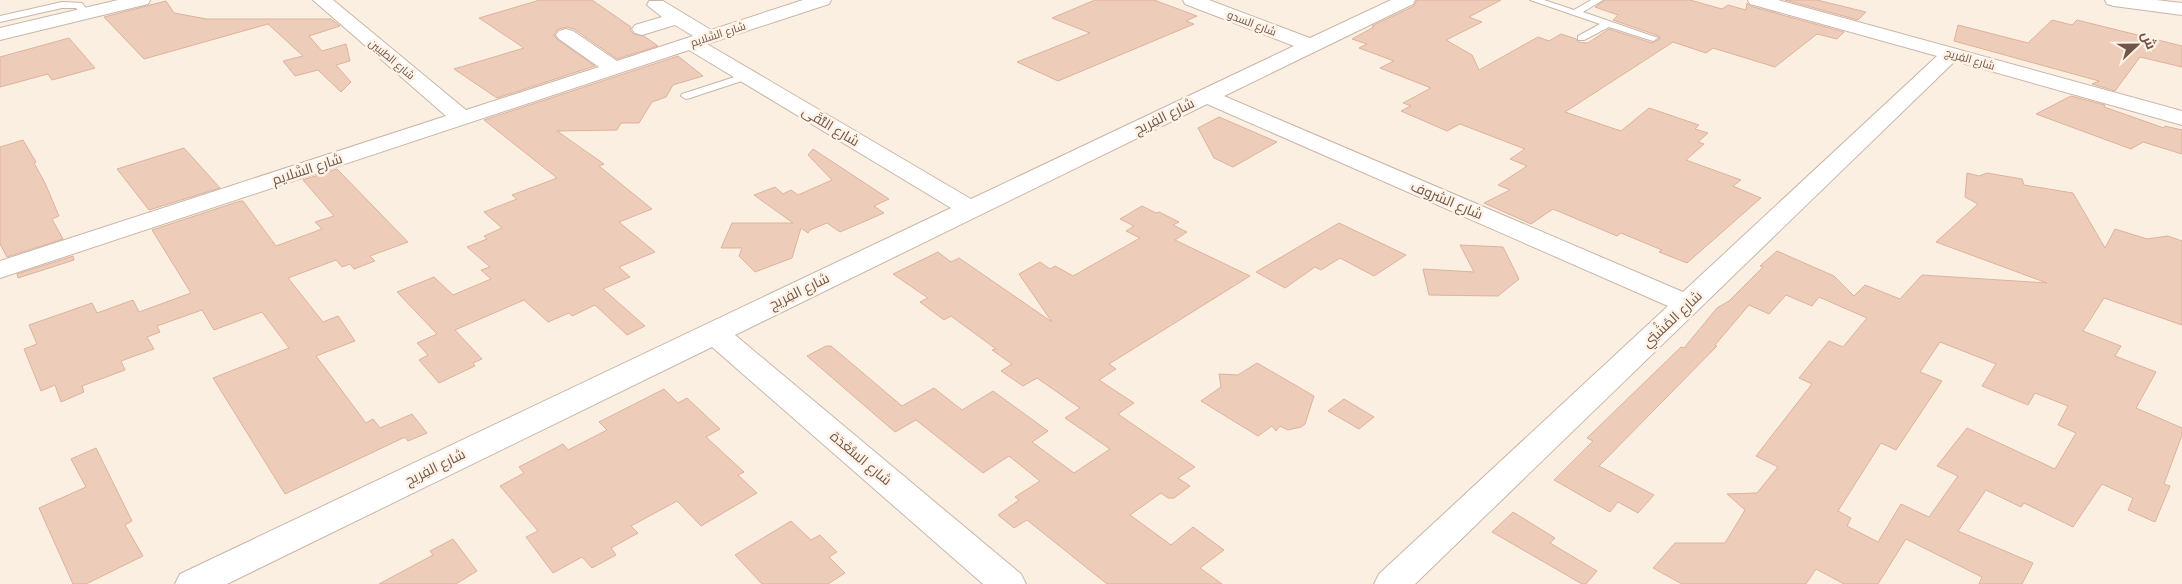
<svg xmlns="http://www.w3.org/2000/svg" width="2182" height="584" font-family="'Noto Sans',Cairo,sans-serif">
<style>
.building{fill:#eeccba;stroke:#dfb29c;fill-rule:evenodd}
.lines{fill:none;stroke-linecap:round;stroke-linejoin:round}
.service-casing{stroke:#c9b6a9;stroke-width:2}
.minor-casing{stroke:#c9b6a9;stroke-width:2}
.service{fill:#fff;fill-rule:evenodd}
.minor{fill:#fff;fill-rule:evenodd}
.labels{text-anchor:middle;stroke-width:5;stroke-linejoin:round;paint-order:stroke}
.far-street-label{font-size:11px;fill:#6f554a;stroke:#fef3e6}
.street-label{font-size:14px;fill:#6f554a;stroke:#fef3e6}
</style>
<rect width="100%" height="100%" fill="#faefe1"/>
<!-- building -->
<path class="building" d="M540,0H592L631,27L630,30L634,34L644,36L658,46L617,59L574,29L567,27L558,29L554,35L558,40L595,66L497,98L454,69L524,48L479,18Z
M1095,0H1154L1197,16L1186,21L1194,24L1058,81L1017,62L1090,33L1052,18Z
M1417,0H1501L1469,17L1482,22L1446,40L1472,55L1479,70L1538,37L1549,41L1561,34L1576,39L1578,42L1588,43L1609,29L1652,43L1660,39L1659,36L1613,20L1618,15L1595,7L1605,0H1690L1722,9L1728,5L1746,10L1747,3L1750,6L1844,32L1837,39L1817,34L1775,67L1713,48L1706,53L1673,42L1565,112L1621,131L1649,108L1699,125L1695,129L1708,133L1698,142L1704,144L1686,160L1741,180L1733,186L1761,198L1687,263L1659,252L1662,250L1621,233L1617,236L1553,209L1531,224L1484,203L1510,190L1498,185L1527,166L1510,159L1525,149L1460,124L1447,131L1401,111L1411,106L1403,103L1431,88L1380,68L1394,61L1359,48L1367,44L1352,39L1374,27L1372,26L1414,6Z
M1785,0H1817L1866,12L1858,20Z
M166,1L174,13L207,19H331L340,26L309,36L322,51L346,44L350,61L336,65L351,82L341,92L318,70L295,76L283,61L303,56L267,23L268,24L144,59L104,17Z
M2052,20L2072,25L2077,20L2182,46V67L2140,57L2115,91L2092,84L2099,81L1954,41L1958,25L2028,43Z
M69,38L95,68L52,80L48,74L0,87V57Z
M678,56L703,76L673,85L666,97L652,102L639,123H621L617,130L557,131L604,164L599,166L652,209L619,222L655,252L619,267L630,277L603,289L645,326L627,335L595,305L572,316L569,313L548,322L524,300L455,330L482,359L473,363L475,366L439,383L419,360L428,355L417,343L437,334L397,292L434,277L453,295L491,279L481,270L490,267L467,247L487,239L484,236L502,228L484,212L517,199L512,195L557,178L484,120Z
M2071,96L2105,105L2104,107L2164,128L2165,126L2182,130V154L2143,142L2131,149L2036,114Z
M1219,117L1277,142L1233,167L1214,158L1198,128Z
M23,140L36,162L34,163L45,183L59,216L52,219L63,239L7,257L0,244V147Z
M184,148L220,188L149,210L117,169Z
M813,149L889,199L874,206L884,213L840,232L827,223L810,230L808,233L801,228L792,258L755,272L739,256L742,248H721L732,223H793L754,195L775,187L783,194L791,190L798,195L832,180L808,155Z
M337,169L408,242L370,256L375,261L354,269L350,264L342,267L336,260L288,278L323,322L338,316L355,341L316,356L366,423L373,419L380,428L412,414L427,433L408,441L405,437L285,494L213,378L289,348L262,312L214,330L202,310L157,326L160,332L147,337L154,349L121,361L125,370L82,386L84,392L61,402L55,385L41,391L24,349L37,344L29,325L92,303L97,313L133,300L139,312L191,293L152,230L240,201H243L276,246L322,229L315,222L334,216L303,180Z
M1967,173L1979,176L1987,173L2022,179L2024,185L2073,193L2105,248L2115,229L2147,239L2168,236L2182,241V325L2104,298L2083,331L2121,346L2115,356L2156,372L2136,408L2182,428V435L2164,484L2170,486L2155,522L2128,510L2133,498L2102,484L2073,527L2024,503L2021,507L1986,490L1958,531L2033,563L2022,584H1979L1982,577L1906,539L1878,584H1844L1816,569L1806,584H1682L1653,568L1675,543H1725L1745,510L1727,494L1757,493L1778,467L1756,456L1812,384L1799,378L1829,341L1843,347L1867,318L1819,297L1812,306L1786,295L1769,314L1749,305L1715,345L1717,346L1599,466L1654,495L1638,513L1618,502L1610,512L1554,480L1593,441L1587,438L1681,347L1684,348L1717,308L1729,301L1763,267L1760,266L1777,251L1834,276L1854,296L1865,285L1900,299L1922,275L2047,283L1936,242L1978,204L1965,197ZM1940,342L1996,364L1982,386L2028,405L2035,393L2068,406L2058,425L2076,433L2055,469L1967,428L1937,466L1958,476L1929,517L1901,504L1878,542L1847,526L1851,518L1838,511L1881,443L1896,450L1942,381L1920,372Z
M1142,206L1156,213L1159,212L1179,222L1173,225L1187,232L1175,240L1250,276L1109,364L1116,369L1099,380L1134,403L1118,414L1195,467L1178,478L1190,486L1174,498H1168L1161,493L1130,515L1171,545L1193,527L1224,550L1200,568L1222,584H1107L1027,520L1014,528L998,515L1019,500L1015,497L1040,481L1009,456L983,473L916,420L895,432L807,356L826,346H831L902,406L934,388L962,410L993,391L1048,431L1032,442L1074,473L1110,449L1065,418L1080,408L1037,378L1023,386L1001,371L1012,364L992,350L996,349L951,316L944,320L920,302L928,298L893,274L938,252L951,262L959,258L1052,322L1019,274L1040,262L1050,269L1055,266L1073,276L1140,238L1126,231L1134,226L1120,219Z
M1339,223L1406,255L1374,276L1340,258L1321,270L1315,267L1285,288L1256,272Z
M1460,245L1503,247L1519,279L1498,296L1429,295L1423,269L1474,272Z
M73,256L74,260L18,278L17,274Z
M1257,363L1314,396L1305,424L1301,427L1288,430L1280,426L1276,431L1272,426L1258,436L1201,401L1221,387L1219,374L1238,375Z
M664,389L678,403L687,398L720,429L706,437L744,472L738,475L757,493L701,526L677,501L631,526L638,533L611,548L616,555L592,568L582,557L553,573L526,537L538,531L500,486L524,473L519,467L563,444L568,450L607,430L599,422Z
M1344,399L1374,417L1359,429L1328,411Z
M96,448L132,521L125,525L143,556L86,584H73L39,508L86,487L71,459Z
M1513,512L1555,538L1550,543L1597,571L1586,584H1582L1492,532Z
M791,521L811,540L820,535L837,552L829,557L845,573L828,584H762L735,555Z
M453,539L477,571L456,584H379L433,555L430,551Z"/>
<g class="lines">
<defs>
<path id="service" d="M1530,0H1544L1574,10L1591,0H1603L1583,12L1658,38L1653,41L1609,27L1584,40H1578V36L1600,24Z
M62,2L82,3L90,13L85,16L82,15L76,8H62L0,22V16Z
M747,73L752,76L751,78L690,98L686,99L681,96L682,94Z"/>
<path id="minor" d="M118,0H150L148,4L0,40V28Z
M313,0H333L466,110L599,67L559,39L556,35L559,31L566,29L573,31L617,61L693,36L675,25L642,35L635,33L632,29L635,25L662,17L647,5L649,1H663L711,30L803,0H831L829,4L707,44L971,199L1294,46L1185,4L1183,0H1209L1310,38L1391,0H1415L1413,4L1224,96L1683,292L1937,56L1750,4L1748,0H1778L2182,111V125L1955,61L1415,584H1374L1379,574L1668,306L1207,104L735,335L1021,574L1026,584H983L712,347L227,584H175L180,574L951,208L689,50L0,278V261L446,116Z
M2105,0H2156L2182,3V15L2114,6L2107,4Z"/>
</defs>
<!-- service casing -->
<use href="#service" class="service-casing"/>
<!-- minor casing -->
<use href="#minor" class="minor-casing"/>
<!-- service -->
<use href="#service" class="service"/>
<!-- minor -->
<use href="#minor" class="minor"/>
</g>
<g class="labels">
<!-- far-street labels -->
<g class="far-street-label">
<text transform="translate(1252 23) rotate(21)" y="4">شارع السدو</text>
<text transform="translate(718 34) rotate(-18)" y="4">شارع السَّلايم</text>
<text transform="translate(392 59) rotate(40)" y="4">شارع الطيبين</text>
<text transform="translate(1970 59) rotate(16)" y="4">شارع الفِريج</text>
</g>
<!-- street labels -->
<g class="street-label">
<text transform="translate(1164 116) rotate(-26)" y="5">شارع الفِريج</text>
<text transform="translate(831 126) rotate(31)" y="5">شارع التُّقَى</text>
<text transform="translate(307 169) rotate(-18)" y="5">شارع السَّلايم</text>
<text transform="translate(1447 200) rotate(23)" y="5">شارع الشروف</text>
<text transform="translate(799 291) rotate(-26)" y="5">شارع الفِريج</text>
<text transform="translate(1672 319) rotate(-43)" y="5">شارع المُشْتِي</text>
<text transform="translate(861 458) rotate(40)" y="5">شارع السُّعْدَة</text>
<text transform="translate(435 467) rotate(-26)" y="5">شارع الفِريج</text>
</g>
</g>
<!-- north arrow -->
<g transform="translate(2137 45) rotate(68)" stroke="#fef3e6" stroke-width="4" paint-order="stroke">
<path d="M0-4L9 19L0 12L-9 19Z" fill="#6f554a"/>
<text y="-8" font-size="14" font-weight="bold" text-anchor="middle" fill="#6f554a">ش</text>
</g>
</svg>
